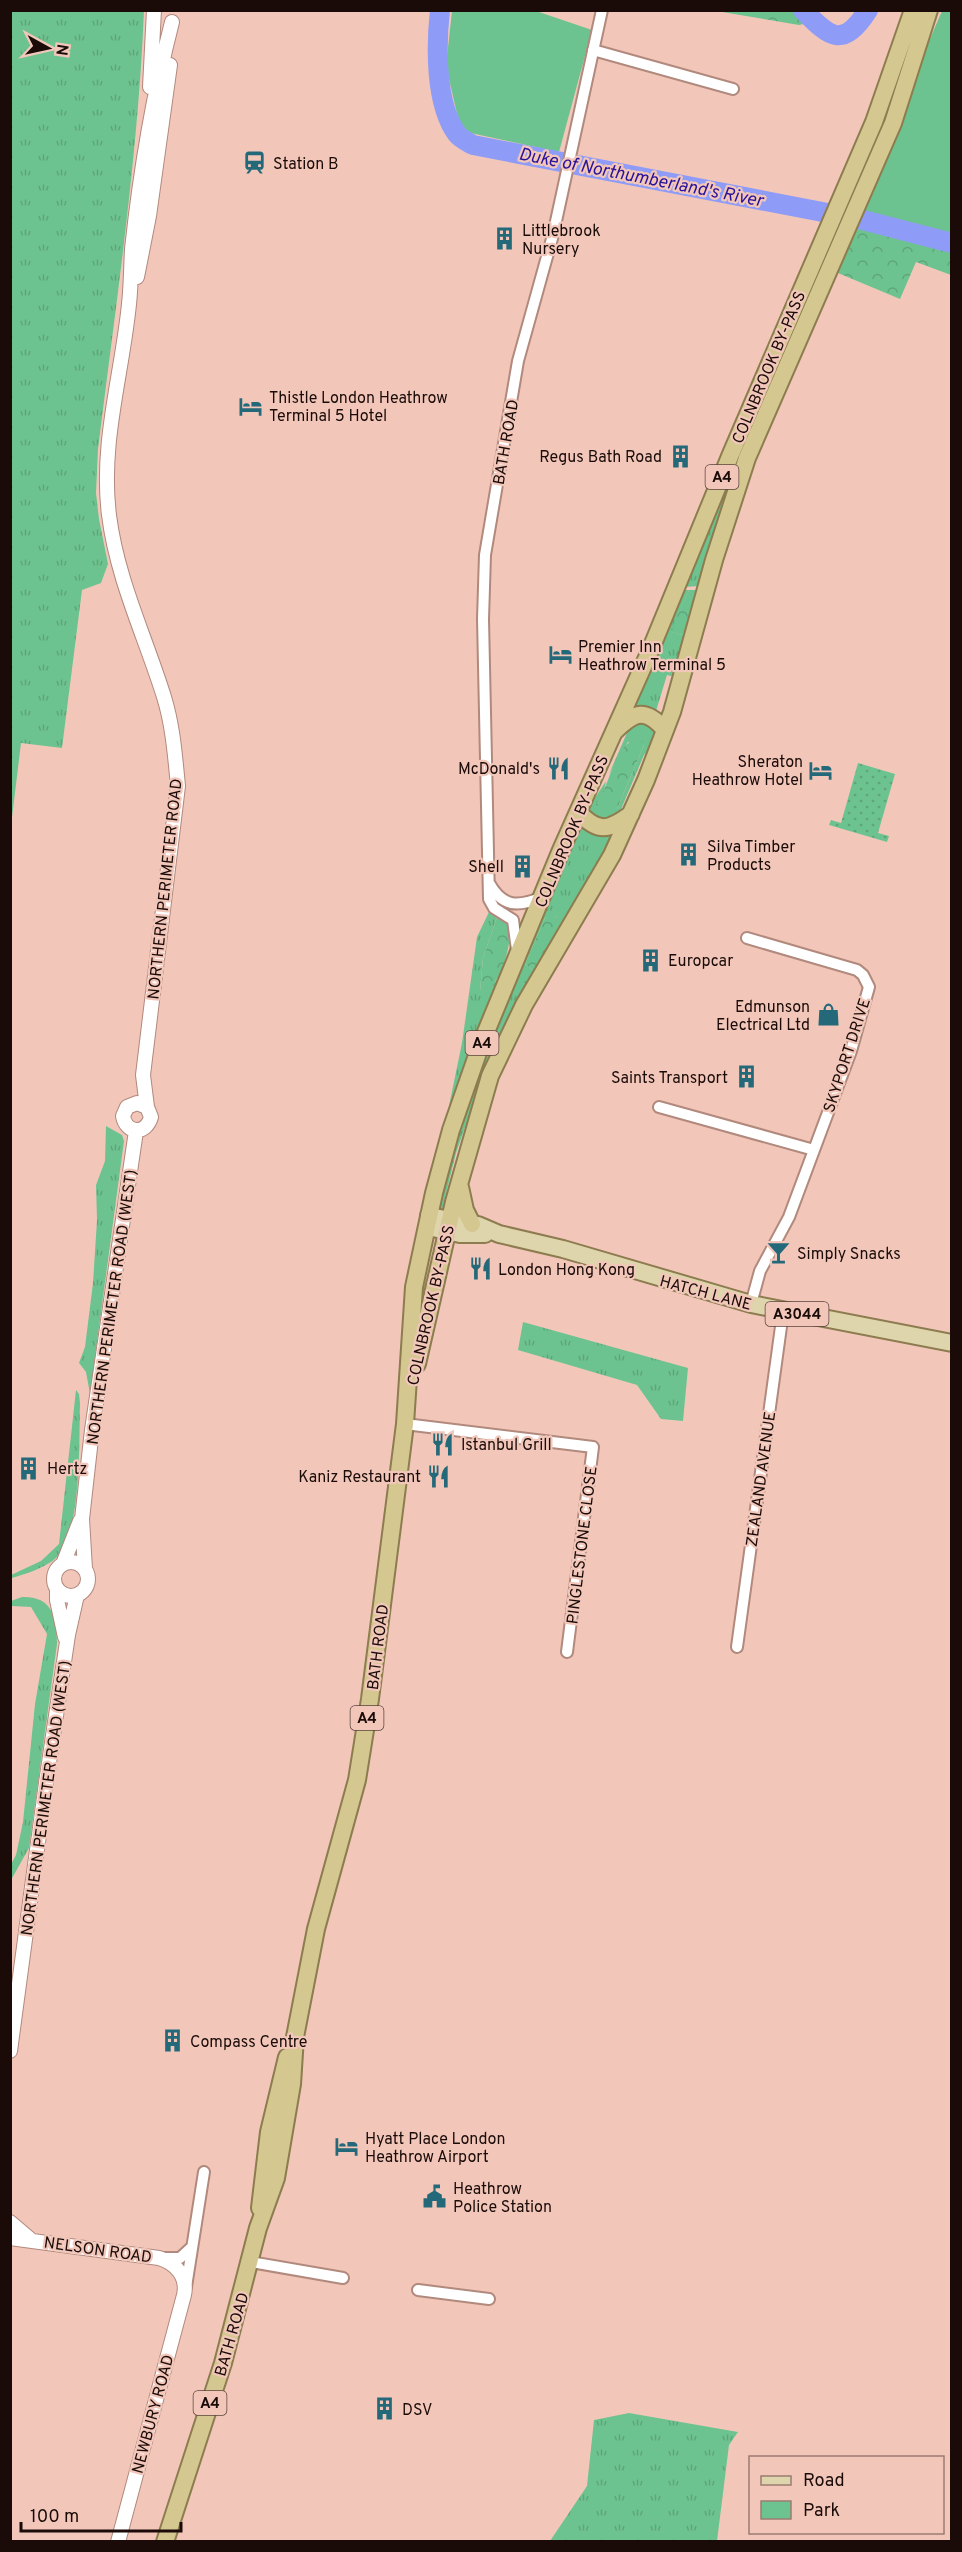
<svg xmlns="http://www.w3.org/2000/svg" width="962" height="2552" font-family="Overpass,sans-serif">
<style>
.grass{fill:url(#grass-tufts)}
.forest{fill:url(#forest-crowns)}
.park{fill:#6dc38f}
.garden{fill:url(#garden-dots)}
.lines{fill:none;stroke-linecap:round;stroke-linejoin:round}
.river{stroke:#8f9cf7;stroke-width:20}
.minor-casing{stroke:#b1897d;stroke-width:14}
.tertiary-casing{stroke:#b1897d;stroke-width:16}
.primary-casing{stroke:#8c7c4f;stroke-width:20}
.trunk-casing{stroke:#8c7c4f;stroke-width:20}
.minor{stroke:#fff;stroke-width:10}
.tertiary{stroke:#fff;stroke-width:14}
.primary{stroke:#dfd5ac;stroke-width:16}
.trunk{stroke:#d4c790;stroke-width:16}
.labels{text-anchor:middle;stroke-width:4.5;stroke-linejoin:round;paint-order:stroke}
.shield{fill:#f2c7ba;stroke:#5b433d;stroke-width:1.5}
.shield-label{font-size:15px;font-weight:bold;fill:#1a0b08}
.poi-label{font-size:16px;fill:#1a0b08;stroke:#f2c7ba;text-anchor:start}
.street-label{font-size:16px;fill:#1a0b08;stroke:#f2c7ba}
.water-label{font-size:18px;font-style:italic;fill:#29129a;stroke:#f2c7ba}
</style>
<defs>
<pattern id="grass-tufts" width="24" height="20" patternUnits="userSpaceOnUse" patternTransform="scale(1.5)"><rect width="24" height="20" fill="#6dc38f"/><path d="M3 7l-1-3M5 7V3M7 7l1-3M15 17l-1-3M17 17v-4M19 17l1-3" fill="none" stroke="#5ea67a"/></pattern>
<pattern id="forest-crowns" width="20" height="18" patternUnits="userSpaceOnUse" patternTransform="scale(1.5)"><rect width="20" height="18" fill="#6dc38f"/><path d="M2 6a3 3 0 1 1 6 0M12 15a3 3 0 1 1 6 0" fill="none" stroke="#5ea67a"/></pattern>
<pattern id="garden-dots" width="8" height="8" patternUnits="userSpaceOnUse" patternTransform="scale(1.5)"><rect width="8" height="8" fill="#6dc38f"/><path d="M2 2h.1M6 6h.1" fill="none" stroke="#5ea67a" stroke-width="1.8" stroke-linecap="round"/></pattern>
</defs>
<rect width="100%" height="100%" fill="#f2c7ba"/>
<!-- grass -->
<path class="grass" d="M11,10L144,11C138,157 116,303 98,449L96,493L99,519L108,564L101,583L82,590L62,748L21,743L11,826Z
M763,397L765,398L699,586L684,587Z
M681,590H689L671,632L683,635L695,600L676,677L667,675L656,711L643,707L630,710Z
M643,720L657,731L655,742L644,755L619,814L604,822L588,811L589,807L606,781L603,796L596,804L617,809L644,745L628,742L609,774L630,726Z
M581,825L600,835L615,834L566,922L556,916L545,918L525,964L535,972L477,1093L456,1153L441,1214L438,1207L456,1137L496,1027Z
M489,912L497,917L483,958L480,991L496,981L509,948L443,1135L462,1043L477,937Z
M106,1126L122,1135L124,1141L90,1394L86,1372L79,1363L85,1347L93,1283L97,1220L96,1185L105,1161Z
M523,1322L688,1368L683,1421L661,1419L637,1385L518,1350Z
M76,1390L79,1394L80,1403C79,1439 82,1533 57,1557C47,1567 24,1575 11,1578V1575L41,1561L59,1544Z
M22,1597C53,1596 57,1618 57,1644L29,1848L11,1880V1864L16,1855L23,1822L35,1704L47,1634L31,1607L11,1606V1601Z
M629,2413L738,2432L729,2445L717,2541H550L587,2486L594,2420Z"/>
<!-- forest -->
<path class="forest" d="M716,11H796L808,23L799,25Z
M859,221L951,247V275L916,262L900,299L838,273Z
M689,590H698L683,635L670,632Z
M636,739L643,742L644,745L617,809C610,814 604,814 597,811L596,804C610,787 613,746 636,739Z
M552,915L562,918L566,922L535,972L525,964L545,918Z
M497,917C502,919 506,920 508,925C515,940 499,984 485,994L480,991L483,958Z"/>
<!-- park -->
<path class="park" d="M452,11H536L592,30L559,152L461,131L446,66Z
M942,11H951V243L859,219L856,210Z"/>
<!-- garden -->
<path class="garden" d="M858,763L895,774L878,833L889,836L887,842L829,825L831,820L841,823Z"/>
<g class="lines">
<!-- river -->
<path class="river" d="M440,10C436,46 435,104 457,134C461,139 468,142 473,145L859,219L952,243
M803,10C830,38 843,49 868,10"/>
<defs>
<path id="minor" d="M593,50L733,89
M489,883C503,908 518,907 543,897
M747,938L857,970L863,975L869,987L851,1051L814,1150L789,1217L760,1271L751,1304
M517,950L513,920L494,908L489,899L483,619L485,555L518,361L553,235L602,10
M659,1107L814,1150
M405,1424L593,1447L567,1652
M737,1647L783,1312
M164,2258H180L192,2247
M251,2262L343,2278
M186,2287L204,2172
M418,2290L489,2299"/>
<path id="tertiary" d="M150,87L154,10
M137,277L149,216L170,65
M147,1107L137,1103L127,1107L123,1116C126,1134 146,1135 151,1117L147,1107L143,1075L178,786C175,756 173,726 164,697C145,636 117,579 109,515C100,443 122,375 129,304C131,286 131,268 132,249C140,174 153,96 172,22
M54 1579a17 17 0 1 1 34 0a17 17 0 1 1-34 0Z
M63,1564L80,1521
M85,1569L82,1519L92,1430L136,1131
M57,1589V1600L65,1637
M10,2051L46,1783L68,1635L77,1595
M10,2222L30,2239
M10,2238L159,2258C176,2263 188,2277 184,2295L118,2542"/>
<path id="primary" d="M429,1216L478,1225L499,1234L563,1249L751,1304L952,1343
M433,1228L460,1234H485"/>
<path id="trunk" d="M615,731C635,711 646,708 665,730
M578,812C598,833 608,831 631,814
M460,1187L465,1210L472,1224
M417,1364L454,1202L490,1076L524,1005L612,855L646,780L672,712L714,560L747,458L893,123L929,10
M260,2208L269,2132L287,2057
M165,2542L223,2363L258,2228L276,2178L292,2084L295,2037L316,1929L357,1780L370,1699L405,1424L414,1287L434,1193L451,1130L481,1044L561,850L650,651L731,454L874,122L913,10"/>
</defs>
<!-- minor casing -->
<use href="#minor" class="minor-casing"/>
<!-- tertiary casing -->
<use href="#tertiary" class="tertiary-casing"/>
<!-- primary casing -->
<use href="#primary" class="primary-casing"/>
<!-- trunk casing -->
<use href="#trunk" class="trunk-casing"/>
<!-- minor -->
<use href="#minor" class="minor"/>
<!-- tertiary -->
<use href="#tertiary" class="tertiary"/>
<!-- primary -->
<use href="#primary" class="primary"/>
<!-- trunk -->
<use href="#trunk" class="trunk"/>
</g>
<!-- icons -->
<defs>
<symbol id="station-bare" viewBox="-9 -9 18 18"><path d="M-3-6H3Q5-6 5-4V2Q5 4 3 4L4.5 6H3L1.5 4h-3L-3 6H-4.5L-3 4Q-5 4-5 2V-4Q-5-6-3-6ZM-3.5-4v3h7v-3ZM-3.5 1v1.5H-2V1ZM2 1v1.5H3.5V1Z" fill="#246979" stroke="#f2c7ba" stroke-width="2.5" paint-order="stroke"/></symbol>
<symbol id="building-bare" viewBox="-9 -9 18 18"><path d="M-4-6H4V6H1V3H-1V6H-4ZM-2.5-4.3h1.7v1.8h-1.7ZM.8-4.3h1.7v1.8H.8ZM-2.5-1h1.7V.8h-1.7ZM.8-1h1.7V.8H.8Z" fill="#246979" stroke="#f2c7ba" stroke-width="2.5" paint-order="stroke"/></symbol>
<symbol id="hotel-bare" viewBox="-9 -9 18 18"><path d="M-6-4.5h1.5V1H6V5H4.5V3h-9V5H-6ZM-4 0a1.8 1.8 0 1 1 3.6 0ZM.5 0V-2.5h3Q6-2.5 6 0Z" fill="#246979" stroke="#f2c7ba" stroke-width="2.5" paint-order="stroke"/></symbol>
<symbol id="restaurant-bare" viewBox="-9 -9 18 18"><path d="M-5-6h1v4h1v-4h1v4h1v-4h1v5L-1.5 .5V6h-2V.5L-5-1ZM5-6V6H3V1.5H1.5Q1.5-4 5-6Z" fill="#246979" stroke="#f2c7ba" stroke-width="2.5" paint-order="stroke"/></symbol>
<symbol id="shop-bare" viewBox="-9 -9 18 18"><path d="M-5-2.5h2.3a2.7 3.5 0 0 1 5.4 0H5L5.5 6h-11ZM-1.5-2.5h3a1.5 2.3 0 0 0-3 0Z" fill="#246979" stroke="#f2c7ba" stroke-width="2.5" paint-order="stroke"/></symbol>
<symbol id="bar-bare" viewBox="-9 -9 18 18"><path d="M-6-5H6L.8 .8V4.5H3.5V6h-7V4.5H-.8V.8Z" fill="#246979" stroke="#f2c7ba" stroke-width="2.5" paint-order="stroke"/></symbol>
<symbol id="civic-bare" viewBox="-9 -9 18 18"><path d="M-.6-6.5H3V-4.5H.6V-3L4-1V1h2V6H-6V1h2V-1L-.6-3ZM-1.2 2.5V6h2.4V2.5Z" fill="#246979" stroke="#f2c7ba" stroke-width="2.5" paint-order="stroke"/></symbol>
</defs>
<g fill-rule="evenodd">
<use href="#station-bare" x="238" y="146" width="33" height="33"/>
<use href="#building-bare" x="488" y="222" width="33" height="33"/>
<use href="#hotel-bare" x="234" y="390" width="33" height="33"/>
<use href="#building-bare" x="664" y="440" width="33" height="33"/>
<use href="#hotel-bare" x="544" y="638" width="33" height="33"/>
<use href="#restaurant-bare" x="542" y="752" width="33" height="33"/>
<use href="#hotel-bare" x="804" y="754" width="33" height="33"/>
<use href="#building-bare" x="672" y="838" width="33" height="33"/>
<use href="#building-bare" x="506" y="850" width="33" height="33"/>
<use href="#building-bare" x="634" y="944" width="33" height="33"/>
<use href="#shop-bare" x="812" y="998" width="33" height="33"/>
<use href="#building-bare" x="730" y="1060" width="33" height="33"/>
<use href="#bar-bare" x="762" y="1236" width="33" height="33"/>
<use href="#restaurant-bare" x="464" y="1252" width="33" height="33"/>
<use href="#restaurant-bare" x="426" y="1428" width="33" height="33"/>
<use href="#building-bare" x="12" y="1452" width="33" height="33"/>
<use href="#restaurant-bare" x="422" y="1460" width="33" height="33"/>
<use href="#building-bare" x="156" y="2024" width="33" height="33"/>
<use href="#hotel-bare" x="330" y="2130" width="33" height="33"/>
<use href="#civic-bare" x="418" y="2180" width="33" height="33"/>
<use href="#building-bare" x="368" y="2392" width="33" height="33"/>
</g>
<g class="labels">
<!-- shield labels -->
<g class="shield">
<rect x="705.5" y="465" width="33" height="24" rx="4.5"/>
<rect x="465.5" y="1031" width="33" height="24" rx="4.5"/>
<rect x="765.5" y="1302" width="63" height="24" rx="4.5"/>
<rect x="350.5" y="1706" width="33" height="24" rx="4.5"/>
<rect x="193.5" y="2391" width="33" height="24" rx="4.5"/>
</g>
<g class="shield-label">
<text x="722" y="482">A4</text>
<text x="482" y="1048">A4</text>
<text x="797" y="1319">A3044</text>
<text x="367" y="1723">A4</text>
<text x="210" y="2408">A4</text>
</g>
<!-- poi labels -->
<g class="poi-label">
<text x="273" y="169">Station B</text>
<text x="522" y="236">Littlebrook<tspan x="522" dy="18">Nursery</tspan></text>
<text x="269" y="403">Thistle London Heathrow<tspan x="269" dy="18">Terminal 5 Hotel</tspan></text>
<text x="662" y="462" text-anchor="end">Regus Bath Road</text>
<text x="578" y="652">Premier Inn<tspan x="578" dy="18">Heathrow Terminal 5</tspan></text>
<text x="803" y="767" text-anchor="end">Sheraton<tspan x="803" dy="18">Heathrow Hotel</tspan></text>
<text x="540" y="774" text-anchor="end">McDonald's</text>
<text x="707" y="852">Silva Timber<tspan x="707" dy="18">Products</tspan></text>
<text x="504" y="872" text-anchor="end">Shell</text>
<text x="668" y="966">Europcar</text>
<text x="810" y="1012" text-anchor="end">Edmunson<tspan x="810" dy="18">Electrical Ltd</tspan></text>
<text x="728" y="1083" text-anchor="end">Saints Transport</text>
<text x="797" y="1259">Simply Snacks</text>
<text x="498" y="1275">London Hong Kong</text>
<text x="461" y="1450">Istanbul Grill</text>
<text x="47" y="1474">Hertz</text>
<text x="421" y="1482" text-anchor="end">Kaniz Restaurant</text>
<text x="190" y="2047">Compass Centre</text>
<text x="365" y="2144">Hyatt Place London<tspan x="365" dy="18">Heathrow Airport</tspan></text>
<text x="453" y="2194">Heathrow<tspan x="453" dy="18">Police Station</tspan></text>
<text x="402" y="2415">DSV</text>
</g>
<!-- street labels -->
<g class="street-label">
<text transform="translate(768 367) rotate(-67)" y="6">COLNBROOK BY-PASS</text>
<text transform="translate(505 442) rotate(-80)" y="6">BATH ROAD</text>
<text transform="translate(571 831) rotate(-67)" y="6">COLNBROOK BY-PASS</text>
<text transform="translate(164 889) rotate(-84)" y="6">NORTHERN PERIMETER ROAD</text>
<text transform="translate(846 1055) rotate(-72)" y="6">SKYPORT DRIVE</text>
<text transform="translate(706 1292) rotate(15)" y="6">HATCH LANE</text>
<text transform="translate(430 1305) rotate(-77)" y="6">COLNBROOK BY-PASS</text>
<text transform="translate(111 1307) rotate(-82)" y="6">NORTHERN PERIMETER ROAD (WEST)</text>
<text transform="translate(760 1479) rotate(-82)" y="6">ZEALAND AVENUE</text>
<text transform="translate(581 1545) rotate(-83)" y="6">PINGLESTONE CLOSE</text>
<text transform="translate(377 1647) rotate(-83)" y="6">BATH ROAD</text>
<text transform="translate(45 1798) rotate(-82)" y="6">NORTHERN PERIMETER ROAD (WEST)</text>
<text transform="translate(98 2249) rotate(8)" y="6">NELSON ROAD</text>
<text transform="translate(231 2334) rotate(-74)" y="6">BATH ROAD</text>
<text transform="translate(152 2414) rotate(-75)" y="6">NEWBURY ROAD</text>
</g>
<!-- water labels -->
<g class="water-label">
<text transform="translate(641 177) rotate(11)" y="6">Duke of Northumberland's River</text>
</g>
</g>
<!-- border -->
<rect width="962" height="2552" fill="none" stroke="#1a0b08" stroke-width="24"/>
<!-- legend -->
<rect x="749" y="2456" width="195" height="78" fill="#f2c7ba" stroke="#9c7c73" stroke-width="1.5"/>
<rect x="761" y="2476" width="30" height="9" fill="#dfd5ac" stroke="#9c7c73" stroke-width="1.5"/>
<text x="803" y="2486" font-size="18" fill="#1a0b08">Road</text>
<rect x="761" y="2501" width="30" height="18" fill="#6dc38f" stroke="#9c7c73" stroke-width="1.5"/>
<text x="803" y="2516" font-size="18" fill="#1a0b08">Park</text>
<!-- north arrow -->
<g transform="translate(48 48) rotate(98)" stroke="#f2c7ba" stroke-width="4.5" paint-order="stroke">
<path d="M0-4.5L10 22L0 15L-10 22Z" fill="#1a0b08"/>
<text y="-9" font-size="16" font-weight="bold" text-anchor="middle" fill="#1a0b08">N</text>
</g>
<!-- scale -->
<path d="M21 2522v9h160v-9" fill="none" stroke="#1a0b08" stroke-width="3"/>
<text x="30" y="2522" font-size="18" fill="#1a0b08" stroke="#f2c7ba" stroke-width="4.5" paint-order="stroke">100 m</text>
</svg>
